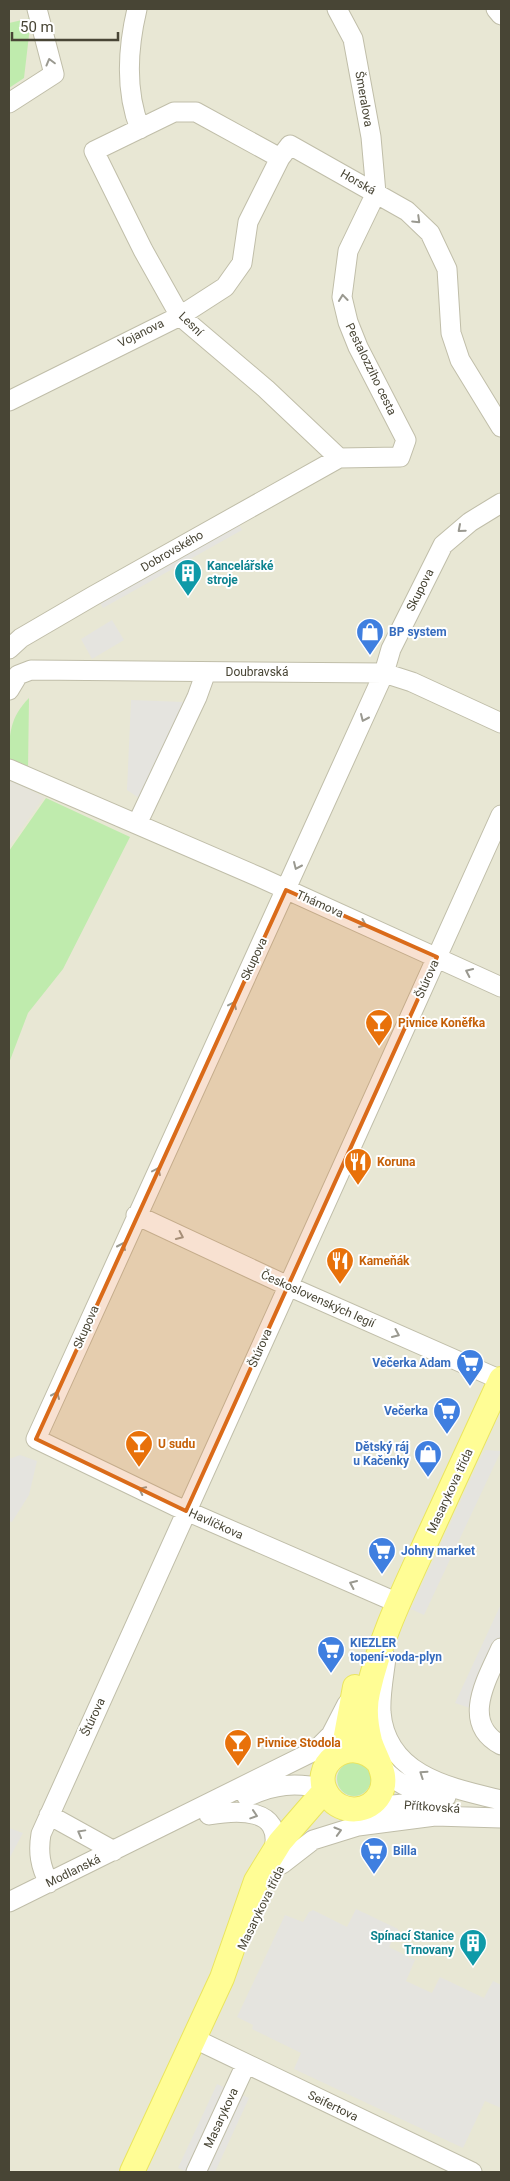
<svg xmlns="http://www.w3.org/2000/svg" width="510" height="2181" font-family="Roboto,sans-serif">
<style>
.residential{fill:#e8e7d4}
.industrial{fill:#e6e4db}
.green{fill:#bfebad}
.parking{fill:#e5e4df}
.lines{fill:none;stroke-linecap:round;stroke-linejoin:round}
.minor-casing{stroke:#c0bea9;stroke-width:21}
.major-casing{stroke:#eae55f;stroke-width:26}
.minor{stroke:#fff;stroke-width:19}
.major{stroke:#fffd95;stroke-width:24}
.oneway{stroke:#9a9990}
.marked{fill:#da6b1a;fill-opacity:0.2;stroke:#da6b1a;stroke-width:4;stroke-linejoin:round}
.labels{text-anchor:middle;stroke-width:4;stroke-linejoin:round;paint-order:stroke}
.street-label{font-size:12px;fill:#484535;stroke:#fff}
.culture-label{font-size:12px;font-weight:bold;fill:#0d838f;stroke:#fff;text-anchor:start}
.shop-label{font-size:12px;font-weight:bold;fill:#366cbe;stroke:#fff;text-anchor:start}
.food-label{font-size:12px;font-weight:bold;fill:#c56008;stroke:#fff;text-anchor:start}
</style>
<rect width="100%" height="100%" fill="#f4f4e7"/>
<!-- residential -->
<path class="residential" d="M9,9H501V2172H9Z"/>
<!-- industrial -->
<path class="industrial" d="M9,778L44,797L9,847Z"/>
<!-- green -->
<path class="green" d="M31,18L24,78L9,88V23Z
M29,698L28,770L9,767C9,738 8,719 29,698Z
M46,798L130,837L63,969L28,1013L9,1063V851Z
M337 1779a17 17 0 1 1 34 0a17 17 0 1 1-34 0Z"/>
<!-- parking -->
<path class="parking" d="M237,521L242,530L103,608L98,599Z
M112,620L124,640L92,659L81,639Z
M131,700L184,702L139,798L127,790Z
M486,1450L501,1451L424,1615L411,1609L483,1453Z
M20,1455L37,1461L29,1495L12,1522L9,1521V1459Z
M501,1604V1647L473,1709L455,1703Z
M9,1828L23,1833L9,1859Z
M356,1909L398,1929L389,1947L415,1960L406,1981L432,1993L440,1977L484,1998L493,1981L501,1985V2108L485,2101L463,2148L294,2069L301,2053L252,2029L253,2025L237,2017L285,1915L303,1922L309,1912L313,1910L347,1927Z
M217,2084L249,2098L215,2172H187L178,2168Z"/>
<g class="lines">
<defs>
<path id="minor" d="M137,9C128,47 125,91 140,129
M337,9L353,39L371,137L376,193
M496,9L501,15
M9,103L54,74L37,9
M9,401L180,316L225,287L242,263L248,222L280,158
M339,458L266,389L180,316L143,250L94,151L174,112H196L280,158L290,145L407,211L430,233L447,269L451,333L460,360L501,427
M9,649L21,638L93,596L339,458L400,457L406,440L358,347L348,322L342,297L348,251L376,193
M9,690L18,675L31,670L384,673L412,682L501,723
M9,769L259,877L501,987
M137,824L197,697L206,672
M136,1215L288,1286L501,1380
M395,1616L398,1603L175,1506L36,1439L384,673L391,649L443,545L470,522L501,503
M501,1648C487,1679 460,1723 501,1745
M386,1658C384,1675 380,1694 381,1712C386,1776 451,1788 501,1800
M381,1766C397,1787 421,1793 446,1797
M247,1797C274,1784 296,1782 325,1789
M363,1808L403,1804L442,1807
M49,1815L114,1851
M209,1815C237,1810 283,1807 274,1850
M282,1864L313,1840L358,1826L435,1816L501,1818
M49,1883C40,1866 38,1852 41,1834L501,815
M9,1902L316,1750L331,1735L347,1704
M195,2039L472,2172
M196,2172L246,2064"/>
<path id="major" d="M338,1754L345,1741L355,1687
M378,1762C350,1732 306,1766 329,1797C342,1814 369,1814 380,1794C390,1775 375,1759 370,1741C366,1725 364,1708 368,1692C379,1641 403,1592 425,1544C450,1489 476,1434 501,1379
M132,2172L222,1978L256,1881L280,1842L325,1790"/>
</defs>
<!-- minor casing -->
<use href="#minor" class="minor-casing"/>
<!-- major casing -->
<use href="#major" class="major-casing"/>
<!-- minor -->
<use href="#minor" class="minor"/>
<!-- major -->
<use href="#major" class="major"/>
</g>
<!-- one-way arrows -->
<defs><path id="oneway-chevron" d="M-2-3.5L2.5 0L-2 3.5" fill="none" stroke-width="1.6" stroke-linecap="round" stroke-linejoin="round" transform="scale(1.25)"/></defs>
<g class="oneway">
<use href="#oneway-chevron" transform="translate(50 62) rotate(-105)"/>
<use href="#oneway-chevron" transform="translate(417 220) rotate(44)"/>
<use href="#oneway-chevron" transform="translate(343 298) rotate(-96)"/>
<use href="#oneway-chevron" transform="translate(461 529) rotate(139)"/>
<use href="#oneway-chevron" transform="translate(364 718) rotate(114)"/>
<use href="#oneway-chevron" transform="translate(297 866) rotate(114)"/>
<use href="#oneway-chevron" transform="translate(363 924) rotate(24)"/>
<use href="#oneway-chevron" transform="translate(469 972) rotate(-155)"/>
<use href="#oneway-chevron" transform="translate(233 1005) rotate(-65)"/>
<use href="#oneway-chevron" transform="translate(157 1171) rotate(-65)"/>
<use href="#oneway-chevron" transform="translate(180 1236) rotate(25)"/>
<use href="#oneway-chevron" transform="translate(122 1246) rotate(-66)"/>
<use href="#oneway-chevron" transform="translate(396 1334) rotate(24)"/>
<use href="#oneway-chevron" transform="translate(56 1395) rotate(-66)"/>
<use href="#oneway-chevron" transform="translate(142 1490) rotate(-154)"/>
<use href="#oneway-chevron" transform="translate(353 1584) rotate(-156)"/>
<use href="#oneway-chevron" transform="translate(423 1774) rotate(-146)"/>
<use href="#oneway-chevron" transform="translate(254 1815) rotate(18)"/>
<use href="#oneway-chevron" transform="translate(338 1831) rotate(-16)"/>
<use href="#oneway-chevron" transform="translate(81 1833) rotate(-151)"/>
</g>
<!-- marked area -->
<path class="marked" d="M286,890L437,957L186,1511L36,1439Z"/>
<!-- icons -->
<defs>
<symbol id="building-pin" viewBox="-11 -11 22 30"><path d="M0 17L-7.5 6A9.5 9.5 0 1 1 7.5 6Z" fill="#0f9aa8" stroke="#fff"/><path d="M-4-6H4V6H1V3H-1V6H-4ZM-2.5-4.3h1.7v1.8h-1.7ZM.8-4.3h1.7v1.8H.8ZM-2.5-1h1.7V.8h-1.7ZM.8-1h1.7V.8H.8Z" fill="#fff"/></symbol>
<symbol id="shop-pin" viewBox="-11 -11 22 30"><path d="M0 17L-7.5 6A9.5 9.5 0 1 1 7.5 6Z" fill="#3f7fe0" stroke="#fff"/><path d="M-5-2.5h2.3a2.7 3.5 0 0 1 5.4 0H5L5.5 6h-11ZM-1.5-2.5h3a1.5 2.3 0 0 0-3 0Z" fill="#fff"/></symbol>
<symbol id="bar-pin" viewBox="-11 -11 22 30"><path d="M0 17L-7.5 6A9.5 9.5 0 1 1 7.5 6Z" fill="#e8710a" stroke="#fff"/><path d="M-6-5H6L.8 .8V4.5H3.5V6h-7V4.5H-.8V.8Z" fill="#fff"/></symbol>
<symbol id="restaurant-pin" viewBox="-11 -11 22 30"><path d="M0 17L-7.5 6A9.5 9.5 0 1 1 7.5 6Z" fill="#e8710a" stroke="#fff"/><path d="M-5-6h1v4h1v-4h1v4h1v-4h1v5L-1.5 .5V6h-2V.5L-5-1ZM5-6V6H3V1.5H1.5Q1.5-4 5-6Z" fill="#fff"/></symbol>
<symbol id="supermarket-pin" viewBox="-11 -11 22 30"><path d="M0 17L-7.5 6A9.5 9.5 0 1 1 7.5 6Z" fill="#3f7fe0" stroke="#fff"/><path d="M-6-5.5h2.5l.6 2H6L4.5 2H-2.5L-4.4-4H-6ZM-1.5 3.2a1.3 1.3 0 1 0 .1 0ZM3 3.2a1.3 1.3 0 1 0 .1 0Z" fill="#fff"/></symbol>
</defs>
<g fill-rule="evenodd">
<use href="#building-pin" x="172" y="557" width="32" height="43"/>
<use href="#shop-pin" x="354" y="616" width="32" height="43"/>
<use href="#bar-pin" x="363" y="1007" width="32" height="43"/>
<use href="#restaurant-pin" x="342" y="1146" width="32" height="43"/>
<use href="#restaurant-pin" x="324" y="1245" width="32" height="43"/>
<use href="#supermarket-pin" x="454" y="1347" width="32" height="43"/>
<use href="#supermarket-pin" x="431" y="1395" width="32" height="43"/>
<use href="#bar-pin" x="123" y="1428" width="32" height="43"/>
<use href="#shop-pin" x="412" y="1438" width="32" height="43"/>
<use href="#supermarket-pin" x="366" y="1535" width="32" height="43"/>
<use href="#supermarket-pin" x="315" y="1634" width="32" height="43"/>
<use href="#bar-pin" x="222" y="1727" width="32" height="43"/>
<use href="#supermarket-pin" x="358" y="1835" width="32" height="43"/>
<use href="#building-pin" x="457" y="1927" width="32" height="43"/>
</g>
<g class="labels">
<!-- street labels -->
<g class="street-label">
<text transform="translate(364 99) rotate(80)" y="4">Šmeralova</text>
<text transform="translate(358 182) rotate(30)" y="4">Horská</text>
<text transform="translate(191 324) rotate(44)" y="4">Lesní</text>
<text transform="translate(141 333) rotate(-26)" y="4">Vojanova</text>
<text transform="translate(371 369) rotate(64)" y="4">Pestalozziho cesta</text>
<text transform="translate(172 551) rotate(-30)" y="4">Dobrovského</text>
<text transform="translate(420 590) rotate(-63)" y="4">Skupova</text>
<text x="257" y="676">Doubravská</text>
<text transform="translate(320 904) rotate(24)" y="4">Thámova</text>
<text transform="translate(254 959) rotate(-65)" y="4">Skupova</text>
<text transform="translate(427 979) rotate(-66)" y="4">Štúrova</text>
<text transform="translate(318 1299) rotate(24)" y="4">Československých legií</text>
<text transform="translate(86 1327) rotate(-66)" y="4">Skupova</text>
<text transform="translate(260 1348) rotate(-66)" y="4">Štúrova</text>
<text transform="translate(450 1491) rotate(-65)" y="4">Masarykova třída</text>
<text transform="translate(216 1524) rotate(24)" y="4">Havlíčkova</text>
<text transform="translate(93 1717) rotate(-65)" y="4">Štúrova</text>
<text transform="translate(432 1807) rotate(4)" y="4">Přítkovská</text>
<text transform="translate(73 1871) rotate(-26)" y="4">Modlanská</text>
<text transform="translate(261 1908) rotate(-64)" y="4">Masarykova třída</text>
<text transform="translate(333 2106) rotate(26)" y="4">Seifertova</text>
<text transform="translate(221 2118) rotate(-65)" y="4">Masarykova</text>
</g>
<!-- culture labels -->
<g class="culture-label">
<text x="207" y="570">Kancelářské<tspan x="207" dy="14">stroje</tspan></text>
<text x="454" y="1940" text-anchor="end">Spínací Stanice<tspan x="454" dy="14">Trnovany</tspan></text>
</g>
<!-- shop labels -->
<g class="shop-label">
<text x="389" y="636">BP system</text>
<text x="451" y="1367" text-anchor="end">Večerka Adam</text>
<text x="428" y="1415" text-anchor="end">Večerka</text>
<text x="409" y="1451" text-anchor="end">Dětský ráj<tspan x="409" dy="14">u Kačenky</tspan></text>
<text x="401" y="1555">Johny market</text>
<text x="350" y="1647">KIEZLER<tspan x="350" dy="14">topení-voda-plyn</tspan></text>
<text x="393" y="1855">Billa</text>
</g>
<!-- food labels -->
<g class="food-label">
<text x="398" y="1027">Pivnice Koněfka</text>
<text x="377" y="1166">Koruna</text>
<text x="359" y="1265">Kameňák</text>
<text x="158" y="1448">U sudu</text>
<text x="257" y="1747">Pivnice Stodola</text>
</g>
</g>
<!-- border -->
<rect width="510" height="2181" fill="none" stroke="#484535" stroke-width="20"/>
<!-- scale -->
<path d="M12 32v8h106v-8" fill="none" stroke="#484535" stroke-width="2.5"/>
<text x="20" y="32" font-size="15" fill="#484535" stroke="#ffffff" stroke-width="4" paint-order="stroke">50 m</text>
</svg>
